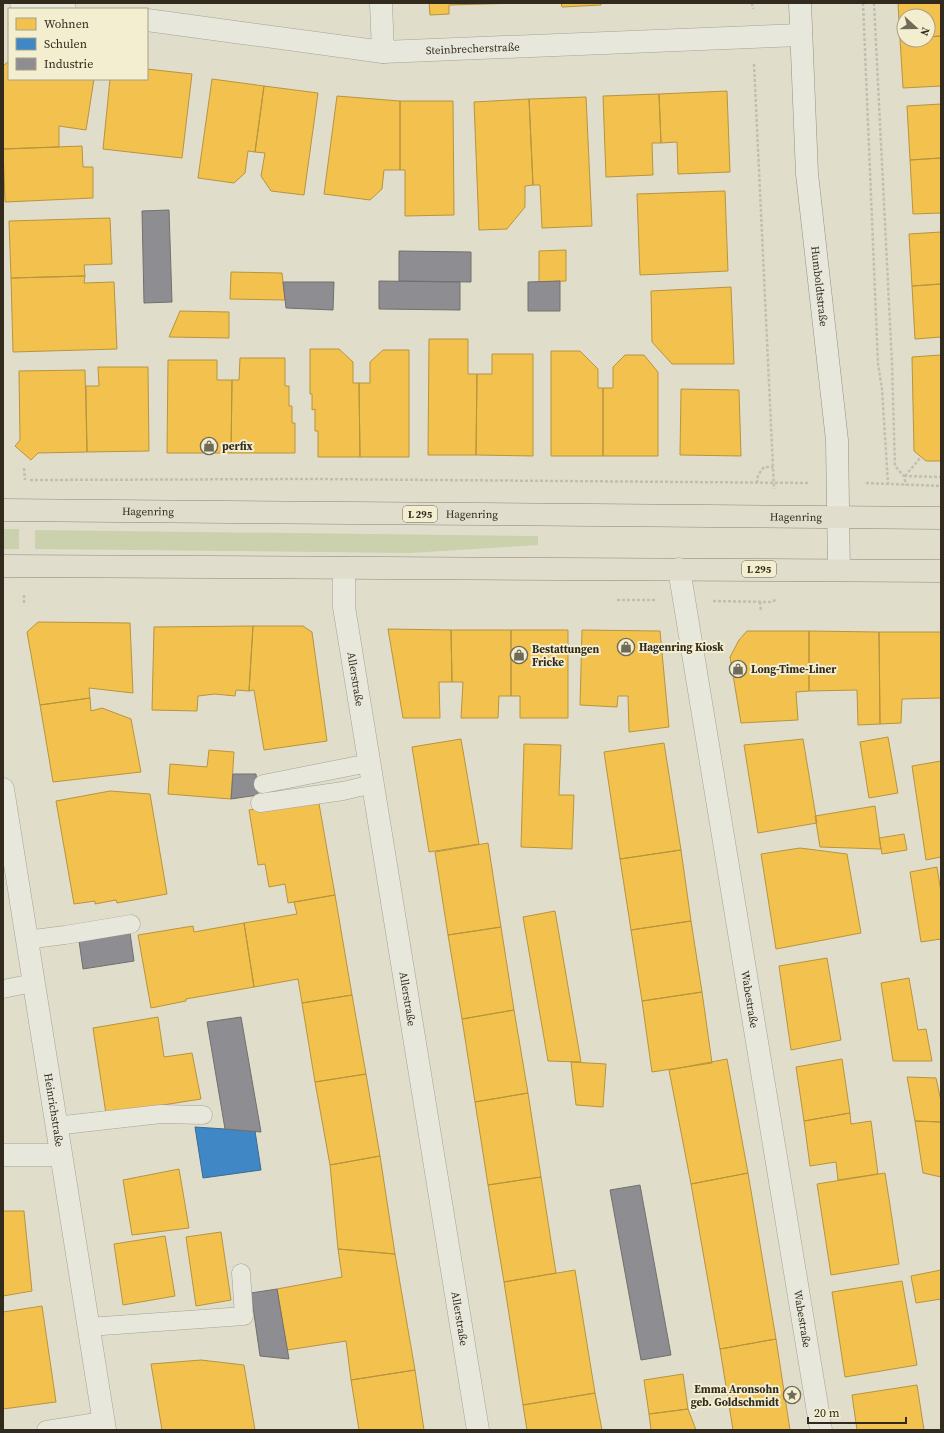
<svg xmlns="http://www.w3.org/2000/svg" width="944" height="1433" font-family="'Source Serif 4',serif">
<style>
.green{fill:#cbd1ad}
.homes{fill:#f2c14e;stroke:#b8943f}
.schools{fill:#3f88c5;stroke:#3b6c93}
.industry{fill:#8d8d92;stroke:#72706f}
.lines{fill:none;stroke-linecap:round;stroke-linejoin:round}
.service-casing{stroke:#a5a293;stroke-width:19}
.minor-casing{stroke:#a5a293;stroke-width:23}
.secondary-casing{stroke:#959183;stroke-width:23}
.primary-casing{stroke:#8b877a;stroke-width:23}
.path{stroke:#c1bfb2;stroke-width:2.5;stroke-dasharray:3 2;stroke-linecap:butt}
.service{stroke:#e8e7db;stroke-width:18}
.minor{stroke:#e8e7db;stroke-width:22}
.secondary{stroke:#e8e7db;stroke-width:22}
.primary{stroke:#e0ddcd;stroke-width:22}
.labels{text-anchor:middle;stroke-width:4;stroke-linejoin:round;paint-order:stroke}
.shield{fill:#f2eecf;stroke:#6c6652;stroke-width:1}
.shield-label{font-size:10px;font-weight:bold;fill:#322b1d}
.street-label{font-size:11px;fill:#322b1d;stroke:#f2eecf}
.poi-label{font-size:11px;font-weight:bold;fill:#322b1d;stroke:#f2eecf;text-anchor:start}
</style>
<rect width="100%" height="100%" fill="#e0deca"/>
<!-- green -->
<path class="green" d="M3,529H19V549H3Z
M35,530L538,536V545L410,553L35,549Z"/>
<!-- homes -->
<path class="homes" d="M429,3H520L449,5V14L430,15Z
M561,3H601V5L562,7Z
M898,3H941V36L928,37V16H904V39H900Z
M941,36V86L903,88L900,39L928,40V37Z
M9,61V79H94L86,130L59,126V147L3,149V66Z
M147,69L192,74L182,158L103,149L110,79H147Z
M212,79L264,86L255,152L248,151L245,173L234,183L198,178Z
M264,86L318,93L304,195L271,191L261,176L265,153L255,152Z
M727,91L730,172L678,174L677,142L661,143L659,94Z
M659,94L661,143H652L653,175L606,177L603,96Z
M337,96L400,101V170H384L382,189L370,200L324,194Z
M586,97L592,226L542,228L540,185H533L529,99Z
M529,99L533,185L525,186V207L507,229L479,230L474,102Z
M400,101H453L454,215L405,216V170H400Z
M941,104V158L910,160L907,106Z
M82,146L83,167H93V198L5,202L3,149Z
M941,158V213L913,214L910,160Z
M725,191L728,271L640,275L637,194Z
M110,218L112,264L84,265L85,276L11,278L9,221Z
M941,232V284L912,286L909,234Z
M566,250V281L539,282V251Z
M231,272L282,273L285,300L230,299Z
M85,276L84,283L114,282L117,349L13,352L11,278Z
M941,284V337L915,339L912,286Z
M731,287L734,364H672L652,342L651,291Z
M180,311L229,312V338L169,337Z
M429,339H468V374H477L476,455H428Z
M310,349H339L353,362V383H359L360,457H318V431H315V409L312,410V394H310Z
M383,350H409V457H360L359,383H370V362Z
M551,351H580L598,369V388H603V456H551Z
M492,354H533V456L476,455L477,374H492Z
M625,355H644L658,372V456H603V388H613V367Z
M941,355V461H926L914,451L912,357Z
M240,358H285V386H289V406H292V423H295V453H231L232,380H239Z
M168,360H217V380H232L231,453H167Z
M98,367H148L149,451L87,452L86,386H99Z
M85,370L87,452L38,453L31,460L15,446L20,440L19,371Z
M681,389L739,390L741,456L680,455Z
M38,622L130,623L133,693L89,688L90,698L40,705L27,632Z
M253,626H303L312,632L327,741L264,750L254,690L249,691Z
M253,626L249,691L236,690L235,696L215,694L198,696L197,711L152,710L154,627Z
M388,629L451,630L452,682H439L440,718H403Z
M451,630H511V696H499L498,718H461L463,682H452Z
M511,630H568V718H520V696H511Z
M582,630L660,631L669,727L629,732L628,696H618L617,707L580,705Z
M747,631H809V691L796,692L798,720L741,723L730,657L739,640Z
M809,631L879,632L880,724L858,725L857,690L809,691Z
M879,632H941V698L902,699L901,723L880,724Z
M90,698L91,711L102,708L131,719L141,772L53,782L40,705Z
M888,737L898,793L869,798L860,742Z
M461,739L479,844L429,852L412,747Z
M803,739L817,823L758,833L744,745Z
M664,743L681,850L620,859L604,752Z
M524,744L561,745L559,795H574L572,849L521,847Z
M209,750L234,752L231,799L168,794L170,764L207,767Z
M941,761V857L926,860L912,766Z
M110,791L150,794L167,894L117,903L116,900L95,904V901L74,904L56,801Z
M318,798L335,895L288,903L285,884L269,887L265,864L258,865L249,810Z
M875,806L881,849L820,847L815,816Z
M904,834L907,850L882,854L879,838Z
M488,843L501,927L448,935L435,852Z
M800,848L847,854L861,933L776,949L761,854Z
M681,850L691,921L631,930L620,859Z
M937,867L941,892V939L921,942L910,872Z
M335,895L352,995L302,1003L298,979L254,987L244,923L297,914L294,902Z
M555,911L581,1062L548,1061L523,917Z
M691,921L702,992L642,1001L631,930Z
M244,923L254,987L186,999V1001L151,1008L138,935L193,926L194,932Z
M501,927L514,1010L462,1019L448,935Z
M827,958L841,1040L791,1050L779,966Z
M909,978L918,1030L926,1029L932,1061H893L881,983Z
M702,992L712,1063L652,1072L642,1001Z
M352,995L366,1074L315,1082L302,1003Z
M514,1010L528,1093L475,1102L462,1019Z
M158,1017L164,1057L192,1053L201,1099L106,1114L93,1028Z
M727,1059L748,1173L691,1184L669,1070Z
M842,1059L850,1113L804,1121L796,1067Z
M571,1062L606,1064L603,1107L576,1105Z
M366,1074L380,1156L330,1165L315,1082Z
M907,1077L936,1078L941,1101V1122L915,1121Z
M528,1093L541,1177L488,1185L475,1102Z
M850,1113L851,1124L871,1121L878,1174L838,1180L836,1162L810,1166L804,1121Z
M915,1121L941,1122V1177L923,1173Z
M380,1156L395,1254L338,1249L330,1165Z
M179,1169L189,1228L132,1235L123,1180Z
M748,1173L776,1339L720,1349L691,1184Z
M885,1173L899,1264L831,1275L817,1184Z
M541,1177L556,1273L504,1282L488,1185Z
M3,1211H24L32,1291L3,1296Z
M221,1232L231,1300L196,1306L186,1237Z
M165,1236L175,1296L123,1305L114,1244Z
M338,1249L395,1254L415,1370L351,1380L346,1341L287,1350L277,1289L342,1277Z
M575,1270L595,1393L523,1405L504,1282Z
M941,1270V1299L916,1303L911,1276Z
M902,1281L917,1365L845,1377L832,1292Z
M42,1306L56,1402L3,1409V1312Z
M776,1339L790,1430H733L720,1349Z
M201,1360L244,1365L255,1430H162L151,1364Z
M415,1370L424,1430H359L351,1380Z
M683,1374L688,1409L649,1414L644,1380Z
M917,1385L924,1430H857L852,1395Z
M595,1393L602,1430H527L523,1405Z
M688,1409L696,1430H651L649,1414Z"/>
<!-- schools -->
<path class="schools" d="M195,1127L255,1131L261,1170L203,1178Z"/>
<!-- industry -->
<path class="industry" d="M169,210L172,302L144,303L142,211Z
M399,251L471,252V282L399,281Z
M379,281L460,282V310L379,309Z
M560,281V311H528V282Z
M283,282H334L333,310L286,308Z
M233,774H256L258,795L231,799Z
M130,933L134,961L83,969L79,941Z
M241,1017L261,1132L225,1129L207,1022Z
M640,1185L671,1355L641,1360L610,1190Z
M277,1289L289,1359L260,1356L251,1293Z"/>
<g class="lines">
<defs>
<path id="service" d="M263,784L369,763
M260,803L343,791L373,784
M26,940L65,935L131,924
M3,989L33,983
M55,1126L161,1114L203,1115
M88,1327L244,1316L241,1273
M46,1430L103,1421"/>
<g id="minor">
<path d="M21,3L65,9"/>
<path d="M381,3L383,52"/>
<path id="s1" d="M147,20L383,52L801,35"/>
<path id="s2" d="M344,568V607L478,1430"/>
<path id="s3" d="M679,569L821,1430"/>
<path id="s4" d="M3,789L105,1430"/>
<path d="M3,1155H60"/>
</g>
<g id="secondary">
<path id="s5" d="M800,3L807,174L837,440L839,570"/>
</g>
<g id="primary">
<path id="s6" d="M3,510L941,518"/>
<path d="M3,566L941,571"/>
</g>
</defs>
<!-- service casing -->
<use href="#service" class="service-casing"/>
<!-- minor casing -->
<use href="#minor" class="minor-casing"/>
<!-- secondary casing -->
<use href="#secondary" class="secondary-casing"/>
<!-- primary casing -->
<use href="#primary" class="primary-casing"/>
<!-- path -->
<path class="path" d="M752,3L753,9
M863,3L878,364L882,389L888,484
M874,3L892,364L895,466L904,476L906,485
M754,64L774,489
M24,468L25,480
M904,476L941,477
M905,476L921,457
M30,480L313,479L809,483
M757,483L758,475L764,467H773
M866,483L941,486
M24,595V603
M617,600H656
M713,601L770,602L776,600
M760,602L761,612"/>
<!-- service -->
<use href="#service" class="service"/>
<!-- minor -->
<use href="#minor" class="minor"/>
<!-- secondary -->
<use href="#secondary" class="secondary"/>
<!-- primary -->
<use href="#primary" class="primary"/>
</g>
<!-- icons -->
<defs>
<symbol id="shop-ring" viewBox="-11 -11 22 22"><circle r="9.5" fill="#f2eecf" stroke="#6f6a5a" stroke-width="1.5"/><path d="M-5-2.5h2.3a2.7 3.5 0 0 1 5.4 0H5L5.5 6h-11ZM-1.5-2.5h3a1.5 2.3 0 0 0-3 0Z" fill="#6f6a5a"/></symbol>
<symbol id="sight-ring" viewBox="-11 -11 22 22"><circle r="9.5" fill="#f2eecf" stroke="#6f6a5a" stroke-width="1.5"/><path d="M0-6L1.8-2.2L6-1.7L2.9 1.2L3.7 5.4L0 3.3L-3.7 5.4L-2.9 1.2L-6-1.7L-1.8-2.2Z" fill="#6f6a5a"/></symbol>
</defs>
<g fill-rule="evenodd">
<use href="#shop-ring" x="199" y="436" width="20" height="20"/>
<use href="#shop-ring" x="616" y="637" width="20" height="20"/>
<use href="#shop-ring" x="509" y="645" width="20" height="20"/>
<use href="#shop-ring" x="728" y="659" width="20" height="20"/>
<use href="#sight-ring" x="782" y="1385" width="20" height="20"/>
</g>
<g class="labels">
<!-- shield labels -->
<g class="shield">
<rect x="403" y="506" width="34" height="16" rx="3"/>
<rect x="742" y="561" width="34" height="16" rx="3"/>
</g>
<g class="shield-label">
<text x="420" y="518">L 295</text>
<text x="759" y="573">L 295</text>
</g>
<!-- street labels -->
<g class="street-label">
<text dy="4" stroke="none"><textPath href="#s1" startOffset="328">Steinbrecherstraße</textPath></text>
<text dy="4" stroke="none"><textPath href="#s5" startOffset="284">Humboldtstraße</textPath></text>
<text dy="4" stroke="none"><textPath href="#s6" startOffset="145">Hagenring</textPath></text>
<text dy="4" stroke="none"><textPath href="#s6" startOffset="469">Hagenring</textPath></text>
<text dy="4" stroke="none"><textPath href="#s6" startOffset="793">Hagenring</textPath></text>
<text dy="4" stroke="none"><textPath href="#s2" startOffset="112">Allerstraße</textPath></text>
<text dy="4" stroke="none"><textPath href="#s2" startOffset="436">Allerstraße</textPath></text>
<text dy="4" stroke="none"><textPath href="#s3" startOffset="436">Wabestraße</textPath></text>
<text dy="4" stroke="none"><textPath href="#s4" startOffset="325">Heinrichstraße</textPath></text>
<text dy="4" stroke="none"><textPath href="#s2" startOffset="760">Allerstraße</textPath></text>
<text dy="4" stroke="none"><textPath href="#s3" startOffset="760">Wabestraße</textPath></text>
</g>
<!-- poi labels -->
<g class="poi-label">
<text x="222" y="450">perfix</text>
<text x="639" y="651">Hagenring Kiosk</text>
<text x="532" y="653">Bestattungen<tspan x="532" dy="13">Fricke</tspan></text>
<text x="751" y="673">Long-Time-Liner</text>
<text x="779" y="1393" text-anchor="end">Emma Aronsohn<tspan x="779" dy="13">geb. Goldschmidt</tspan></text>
</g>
</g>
<!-- border -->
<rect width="944" height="1433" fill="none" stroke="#322b1d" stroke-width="8"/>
<!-- legend -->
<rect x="8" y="8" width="140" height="72" fill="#f2eecf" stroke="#a5a088"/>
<rect x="16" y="18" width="20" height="12" fill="#f2c14e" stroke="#a5a088"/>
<text x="44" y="28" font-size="12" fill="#322b1d">Wohnen</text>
<rect x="16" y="38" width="20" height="12" fill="#3f88c5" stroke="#a5a088"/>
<text x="44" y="48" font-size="12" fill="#322b1d">Schulen</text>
<rect x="16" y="58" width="20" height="12" fill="#8d8d92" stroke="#a5a088"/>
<text x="44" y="68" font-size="12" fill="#322b1d">Industrie</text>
<!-- north arrow -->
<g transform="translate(916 28) rotate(111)"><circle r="19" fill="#f2eecf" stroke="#a5a088"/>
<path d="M0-3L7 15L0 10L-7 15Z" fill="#6f6a5a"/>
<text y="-6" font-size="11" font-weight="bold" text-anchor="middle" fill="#322b1d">N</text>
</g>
<!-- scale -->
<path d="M808 1417v6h98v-6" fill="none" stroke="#322b1d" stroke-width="2"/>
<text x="814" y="1417" font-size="12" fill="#322b1d" stroke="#f2eecf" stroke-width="3" paint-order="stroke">20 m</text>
</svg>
